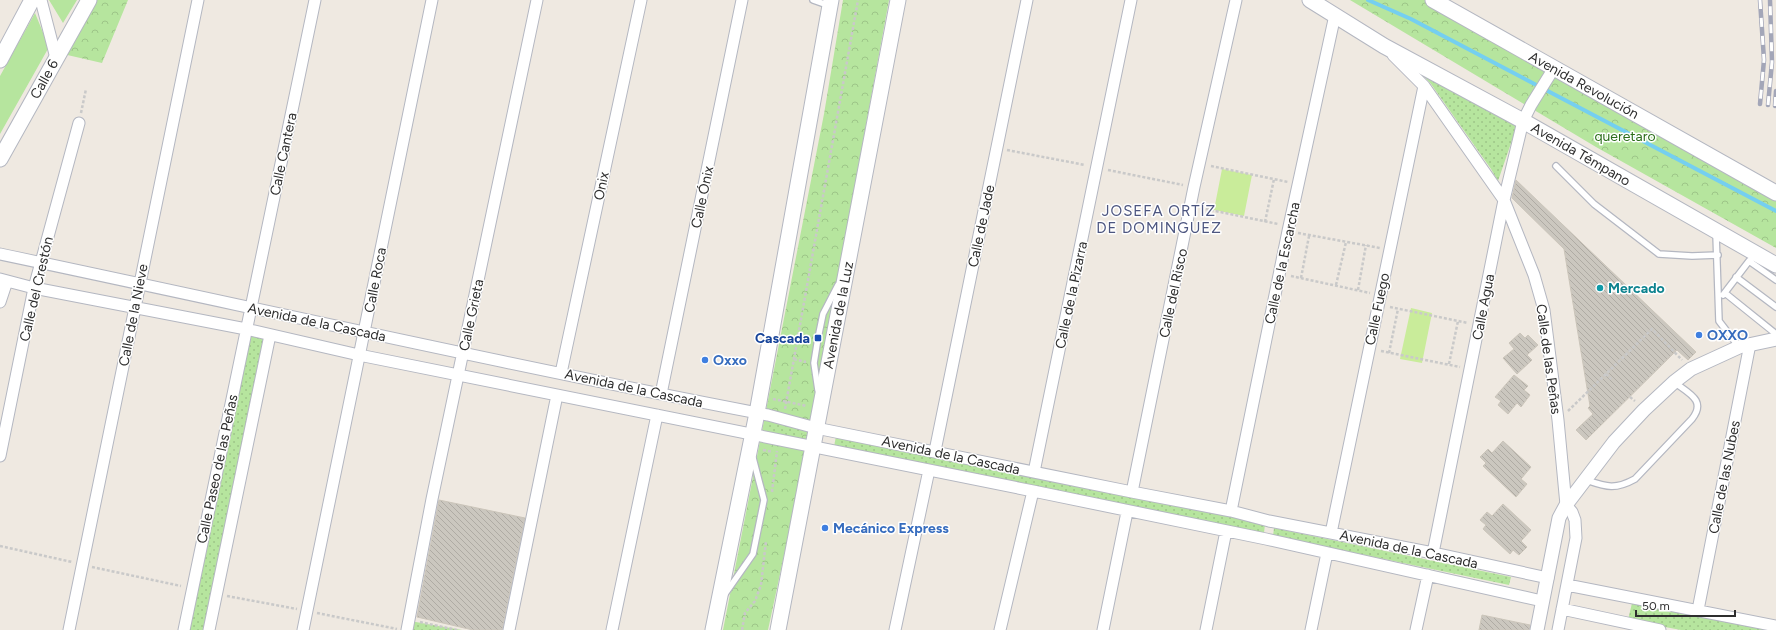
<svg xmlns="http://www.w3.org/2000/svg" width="1776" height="630" font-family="Figtree,sans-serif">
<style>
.grass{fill:#b6e59e}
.park{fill:url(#park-crowns)}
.garden{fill:url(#garden-dots)}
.pitch{fill:#c9ec9a}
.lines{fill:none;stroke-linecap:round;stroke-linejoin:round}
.stream{stroke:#75cff0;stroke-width:4}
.building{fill:url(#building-back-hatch);stroke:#cbc5ba}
.service-casing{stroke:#b4b7c1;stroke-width:8}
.minor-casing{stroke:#b4b7c1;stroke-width:13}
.tertiary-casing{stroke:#b4b7c1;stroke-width:15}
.secondary-casing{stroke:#b4b7c1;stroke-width:17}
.path{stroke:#c9c9c9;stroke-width:2.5;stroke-dasharray:3 2;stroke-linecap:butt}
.service{stroke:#fff;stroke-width:5.5}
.minor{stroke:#fff;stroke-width:11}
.tertiary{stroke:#fff;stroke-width:13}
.secondary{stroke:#fff;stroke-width:15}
.rail-casing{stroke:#a3a6b8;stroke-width:4.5}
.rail{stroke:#fff;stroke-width:3;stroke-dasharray:9;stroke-linecap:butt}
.culture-dot{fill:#0f9aa8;stroke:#fff;stroke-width:1.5}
.shop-dot{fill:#3f7fe0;stroke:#fff;stroke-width:1.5}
.transit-dot{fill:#1a4fb4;stroke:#fff;stroke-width:1.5}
.labels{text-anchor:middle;stroke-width:3;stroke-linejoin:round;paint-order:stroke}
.street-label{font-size:14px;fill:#2e2e2e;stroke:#fff}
.park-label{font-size:14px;fill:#2c6e1b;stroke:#fff}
.culture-label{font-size:14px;font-weight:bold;fill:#0d838f;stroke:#fff;text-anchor:start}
.shop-label{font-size:14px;font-weight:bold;fill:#366cbe;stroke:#fff;text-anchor:start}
.transit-label{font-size:14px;font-weight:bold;fill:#164399;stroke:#fff;text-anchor:end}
.neighbourhood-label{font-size:15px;letter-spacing:1px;fill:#4d5680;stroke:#fff}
</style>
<defs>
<pattern id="park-crowns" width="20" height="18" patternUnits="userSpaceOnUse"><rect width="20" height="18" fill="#b6e59e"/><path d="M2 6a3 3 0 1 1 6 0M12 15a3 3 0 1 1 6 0" fill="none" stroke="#9dc588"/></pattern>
<pattern id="garden-dots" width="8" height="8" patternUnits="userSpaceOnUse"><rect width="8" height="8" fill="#b6e59e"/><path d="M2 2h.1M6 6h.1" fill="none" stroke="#9dc588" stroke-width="1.8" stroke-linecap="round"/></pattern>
<pattern id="building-back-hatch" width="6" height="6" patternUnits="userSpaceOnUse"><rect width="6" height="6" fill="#cbc7bf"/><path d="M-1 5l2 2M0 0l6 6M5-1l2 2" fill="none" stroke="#afaba4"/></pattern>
</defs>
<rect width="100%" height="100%" fill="#efe9e1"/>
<!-- grass -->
<path class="grass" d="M49,0H77L63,23Z
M35,13L49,47L0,134V76Z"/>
<!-- park -->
<path class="park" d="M93,0H128L102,63L63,54Z
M843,0H889L803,467L768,630H723L824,114Z
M1350,0H1429L1776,193V248L1596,147Z"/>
<!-- garden -->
<path class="garden" d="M1411,63L1519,120L1498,181L1491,169L1431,84Z
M248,331L265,334L206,630H187Z
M775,422L792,425L803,431L801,439L771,435L767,431L769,424Z
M836,436L1028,473L1265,524L1264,533L930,464L834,447Z
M1274,528L1511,577L1509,585L1273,536Z
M1632,603L1776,630H1681L1628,620Z
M410,621L462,630H409Z"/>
<!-- pitch -->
<path class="pitch" d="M1222,169L1252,175L1244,216L1214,210Z
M1411,308L1432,313L1422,363L1400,359Z"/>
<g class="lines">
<!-- stream -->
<path class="stream" d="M1368,0L1411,19L1776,211"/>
</g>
<!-- building -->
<path class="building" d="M1516,180L1696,352L1688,360L1677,350L1586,440L1576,430L1593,414L1588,408L1590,406L1564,249L1512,198Z
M1520,333L1525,338L1528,335L1538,345L1527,355L1532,360L1517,374L1503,358L1514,349L1509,343Z
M1514,375L1528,386L1524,390L1530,395L1521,407L1517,403L1508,414L1498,405L1501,401L1495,397Z
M1503,441L1531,467L1521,479L1527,484L1516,497L1483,466L1486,463L1480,457L1488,449L1492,453Z
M439,500L525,518L502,630H473L417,617Z
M1503,504L1531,530L1521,541L1527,547L1519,555L1513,550L1510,554L1483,529L1486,525L1480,520L1487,512L1492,516Z
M1482,615L1530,625L1529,630H1479Z"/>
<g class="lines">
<defs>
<path id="service" d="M813,0L830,6
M1556,166L1594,204L1659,254L1692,256L1718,255
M1716,234L1719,321L1739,347
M1749,261L1776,280
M1736,277L1776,307
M1725,293L1776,334
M1723,295L1749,261L1756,255
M818,390L814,363L818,338L823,314L838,285
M1586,480C1607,487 1615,490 1635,479L1692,419C1707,400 1688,393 1674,382
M725,594L753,554L764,500L753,458"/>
<path id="minor" d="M41,0L56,58
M1393,55L1424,86L1504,200L1534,275L1544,310L1558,420L1566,505L1572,512L1575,520L1576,538L1558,630
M0,254C256,308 512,366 768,415L816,428L1132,492L1231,511L1269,521L1433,553L1548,578
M0,279L34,288L246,329L359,355L1033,491L1266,539L1542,601
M0,302L7,281
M561,373L641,0
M661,394L742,0
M935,451L1027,0
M0,456L34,288L79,123
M1034,472L1131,0
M1132,492L1194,187L1236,0
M1231,511L1288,231L1335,15
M1331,533L1424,86
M1433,553L1504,200L1523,121L1531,105L1554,68
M1567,585L1776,626
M1562,609L1660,630
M1698,610L1750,344
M69,630L198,0
M184,630L315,0
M209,630L270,335
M303,630L432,0
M407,630L432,499L537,0
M509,630L557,395
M612,630L657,415
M895,630L929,470
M1000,630L1033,491
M1103,630L1127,512
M1206,630L1226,531
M1311,630L1327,553
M1416,630L1428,575"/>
<path id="tertiary" d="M1537,630L1559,518L1566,505L1614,442L1644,410L1674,382L1691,369L1739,347L1776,339"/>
<path id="secondary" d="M1310,0L1384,46L1523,121L1776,265
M1433,0L1776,193
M0,60L32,0
M0,159L89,0
M713,630L757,413L831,0
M778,630L898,0"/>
</defs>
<!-- service casing -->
<use href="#service" class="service-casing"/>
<!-- minor casing -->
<use href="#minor" class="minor-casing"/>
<!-- tertiary casing -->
<use href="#tertiary" class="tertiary-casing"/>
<!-- secondary casing -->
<use href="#secondary" class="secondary-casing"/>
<!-- path -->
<path class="path" d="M81,113L86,89
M1007,150L1085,165
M1211,166L1288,182
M1108,170L1183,185
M1201,208L1278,224
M1265,222L1274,179
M1298,233L1380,248
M1291,276L1370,293
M1301,278L1309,236
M1336,285L1346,242
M1358,290L1366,245
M1390,307L1468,323
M1381,351L1460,367
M1389,353L1398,309
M794,359L806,362
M1449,364L1458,321
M1606,374L1611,379
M1630,397L1635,401
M773,399L807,406
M785,409L858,0
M1568,411L1652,329L1682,360
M763,450L773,452
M772,492L777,451
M0,546L72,562
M92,567L181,586
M227,596L297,609
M317,613L397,629
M420,622L457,630
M742,630L745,613L755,601L761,585L766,541"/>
<!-- service -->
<use href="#service" class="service"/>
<!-- minor -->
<use href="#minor" class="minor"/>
<!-- tertiary -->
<use href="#tertiary" class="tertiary"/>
<!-- secondary -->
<use href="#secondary" class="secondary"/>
<defs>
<path id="rail" d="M1760,0L1764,60L1760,104
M1768,105L1772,62L1770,0
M1775,106L1776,91"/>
</defs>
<!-- rail casing -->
<use href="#rail" class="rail-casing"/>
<!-- rail -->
<use href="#rail" class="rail"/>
</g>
<!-- markers -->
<circle class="culture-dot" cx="1600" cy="288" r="4"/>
<g class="shop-dot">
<circle cx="1699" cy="335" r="4"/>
<circle cx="705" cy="360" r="4"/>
<circle cx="825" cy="528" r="4"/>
</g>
<rect class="transit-dot" x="814" y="334" width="8" height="8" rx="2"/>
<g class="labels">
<!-- street labels -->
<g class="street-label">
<text transform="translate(44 79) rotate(-61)" y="5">Calle 6</text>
<text transform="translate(1584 85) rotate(29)" y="5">Avenida Revolución</text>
<text transform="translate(283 154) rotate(-78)" y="5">Calle Cantera</text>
<text transform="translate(1581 154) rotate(30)" y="5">Avenida Témpano</text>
<text transform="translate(601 186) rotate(-78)" y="5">Onix</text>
<text transform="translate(702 197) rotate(-78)" y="5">Calle Ónix</text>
<text transform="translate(981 226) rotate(-78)" y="5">Calle de Jade</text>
<text transform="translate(1282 263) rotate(-78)" y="5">Calle de la Escarcha</text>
<text transform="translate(375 280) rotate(-79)" y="5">Calle Roca</text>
<text transform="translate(36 289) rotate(-77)" y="5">Calle del Crestón</text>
<text transform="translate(1173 293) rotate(-78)" y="5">Calle del Risco</text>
<text transform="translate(1071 295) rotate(-78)" y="5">Calle de la Pizarra</text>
<text transform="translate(1483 307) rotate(-79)" y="5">Calle Agua</text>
<text transform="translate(1377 309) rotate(-78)" y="5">Calle Fuego</text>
<text transform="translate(133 315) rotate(-79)" y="5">Calle de la Nieve</text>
<text transform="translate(471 315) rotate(-78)" y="5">Calle Grieta</text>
<text transform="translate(838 315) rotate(-79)" y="5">Avenida de la Luz</text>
<text transform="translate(317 322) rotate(12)" y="5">Avenida de la Cascada</text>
<text transform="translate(1549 359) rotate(82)" y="5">Calle de las Peñas</text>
<text transform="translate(634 388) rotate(12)" y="5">Avenida de la Cascada</text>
<text transform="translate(951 455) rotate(12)" y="5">Avenida de la Cascada</text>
<text transform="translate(217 469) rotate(-78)" y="5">Calle Paseo de las Peñas</text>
<text transform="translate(1724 477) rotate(-79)" y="5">Calle de las Nubes</text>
<text transform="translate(1409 549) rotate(12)" y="5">Avenida de la Cascada</text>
</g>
<!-- park labels -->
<g class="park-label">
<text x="1625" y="141">queretaro</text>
</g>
<!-- culture labels -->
<g class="culture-label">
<text x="1608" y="293">Mercado</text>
</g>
<!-- shop labels -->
<g class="shop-label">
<text x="1707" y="340">OXXO</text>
<text x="713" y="365">Oxxo</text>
<text x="833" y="533">Mecánico Express</text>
</g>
<!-- transit labels -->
<g class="transit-label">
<text x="810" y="343">Cascada</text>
</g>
<!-- neighbourhood labels -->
<g class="neighbourhood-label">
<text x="1159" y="216">JOSEFA ORTÍZ<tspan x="1159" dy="17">DE DOMINGUEZ</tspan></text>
</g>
</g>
<!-- scale -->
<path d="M1636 610v6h99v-6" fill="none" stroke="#2e2e2e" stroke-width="2"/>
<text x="1642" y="610" font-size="12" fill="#2e2e2e" stroke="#ffffff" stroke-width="3" paint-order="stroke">50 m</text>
</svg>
